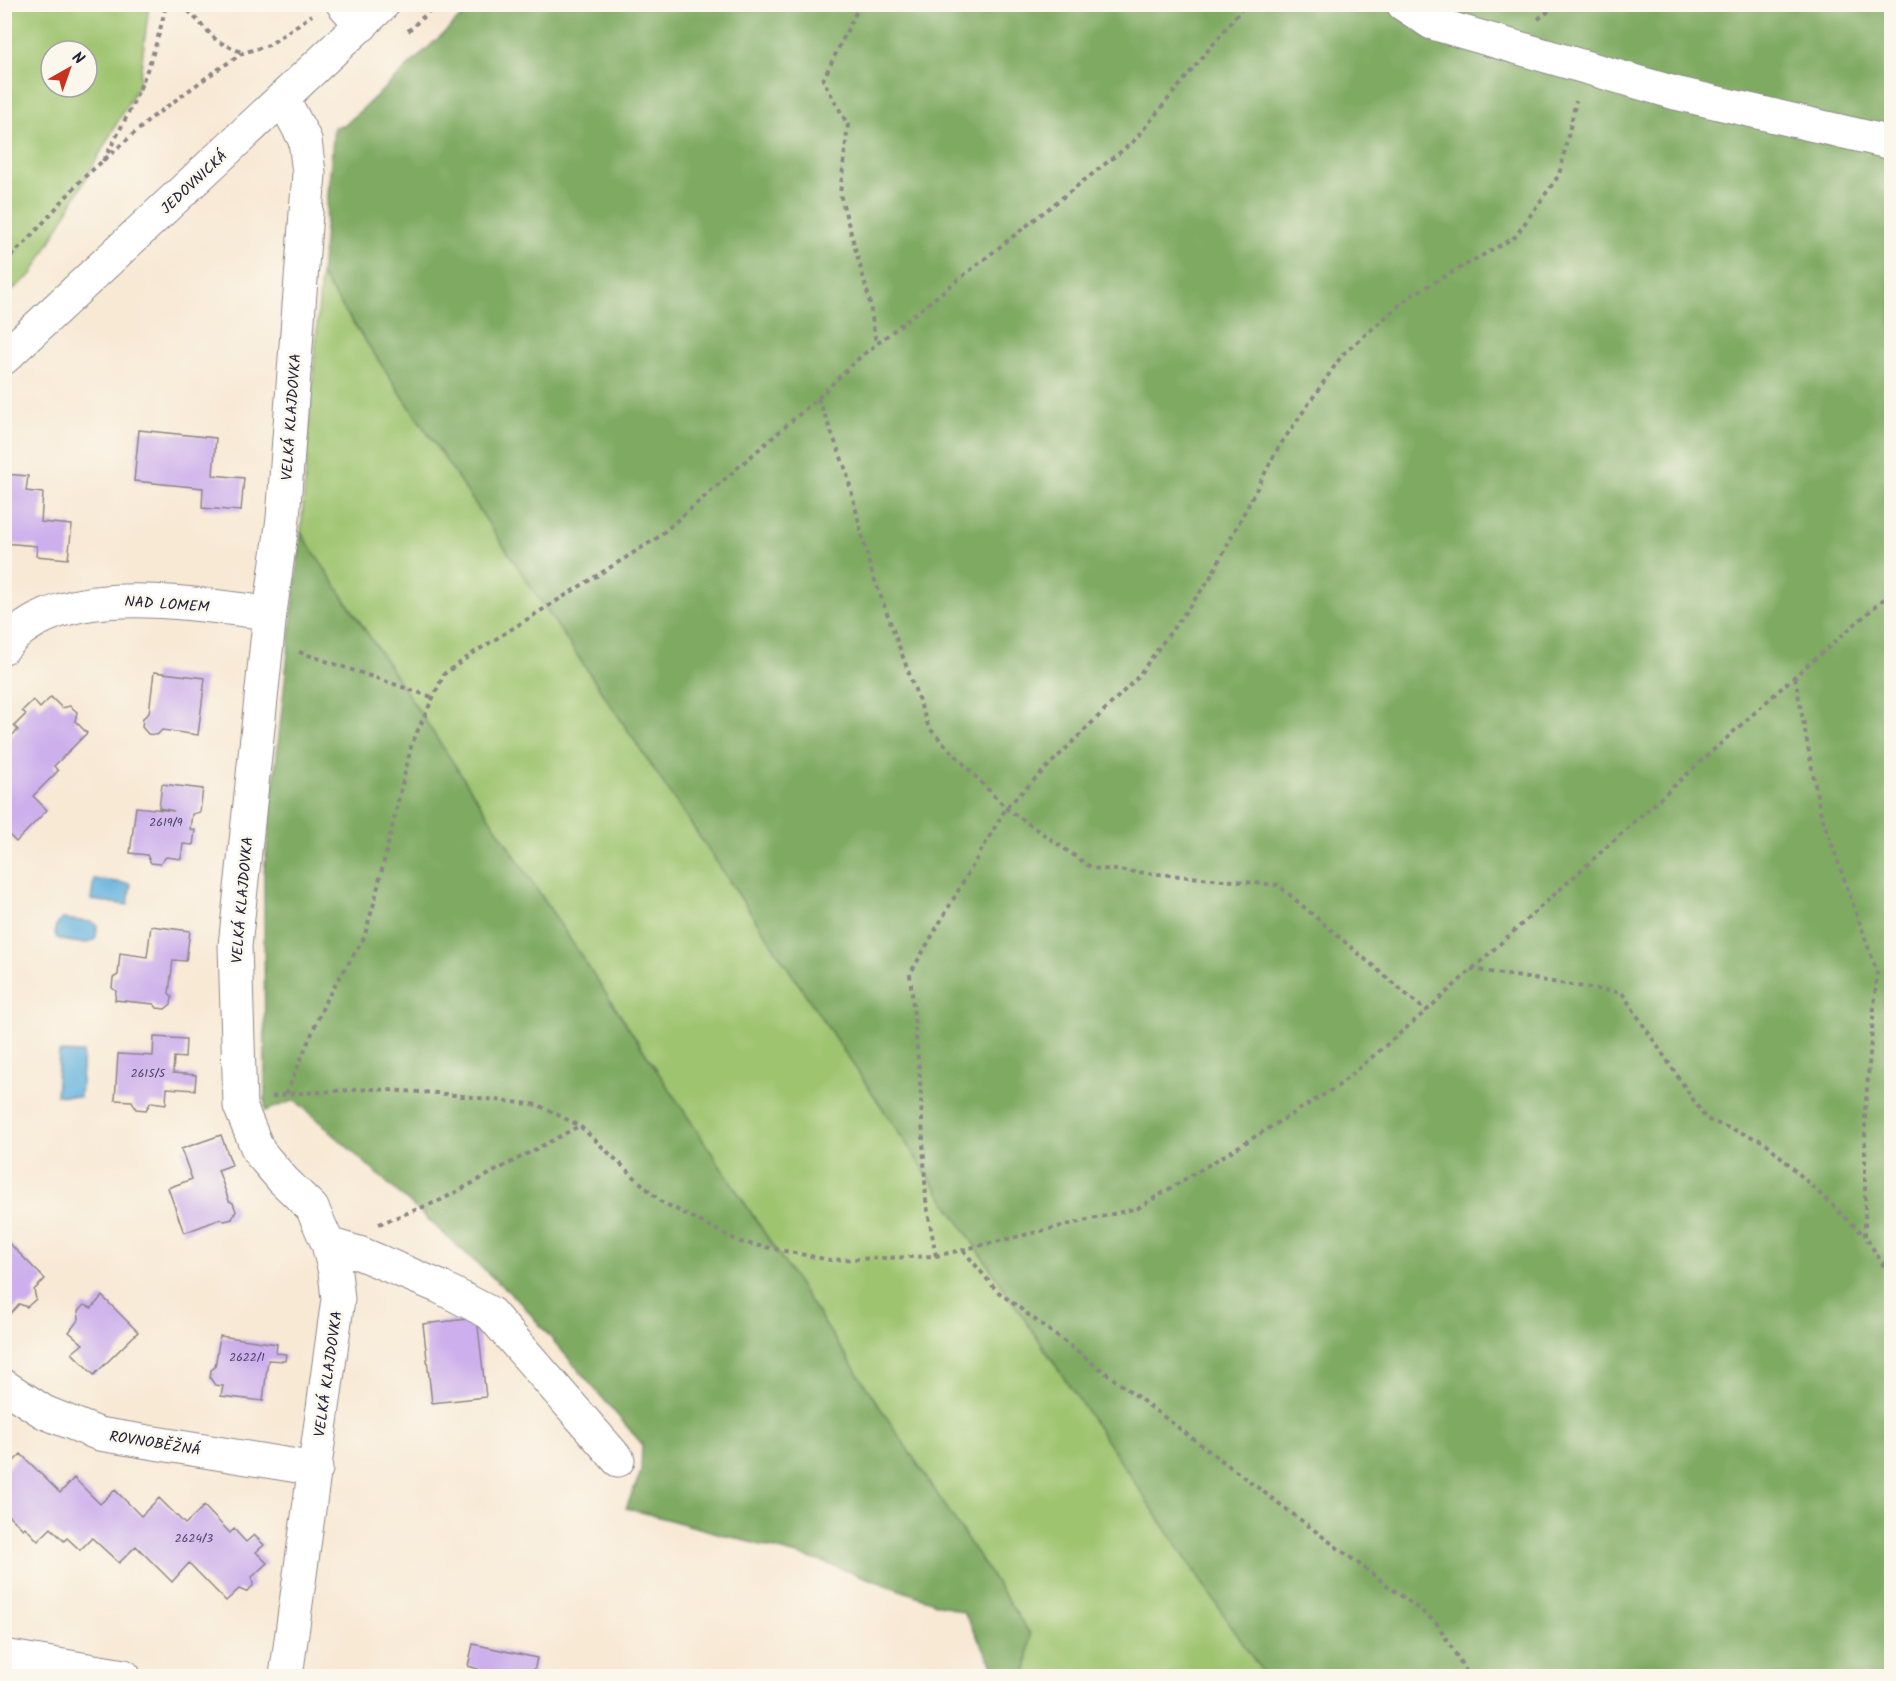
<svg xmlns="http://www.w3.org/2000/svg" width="1896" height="1681" font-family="Kalam,sans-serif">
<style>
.green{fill:#9fc46f;stroke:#607355;stroke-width:1.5;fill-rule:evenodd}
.forest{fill:#7faa62;stroke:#50664e;stroke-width:1.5}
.water{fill:#64b2de;stroke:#436a8c;stroke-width:1.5}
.building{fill:#ccafec}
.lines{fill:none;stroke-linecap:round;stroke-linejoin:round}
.minor-casing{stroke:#8d8688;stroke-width:35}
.major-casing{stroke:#8d8688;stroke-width:35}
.path{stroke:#8d8688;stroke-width:4;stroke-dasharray:4.5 4.5;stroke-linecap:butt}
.minor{stroke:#fff;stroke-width:33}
.major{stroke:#fff;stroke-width:33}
.labels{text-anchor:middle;stroke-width:5;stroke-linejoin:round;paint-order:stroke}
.number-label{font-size:12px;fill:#4c4567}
.street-label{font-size:15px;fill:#22223b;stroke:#fbf7ec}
</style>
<rect width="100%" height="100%" fill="#fbf7ec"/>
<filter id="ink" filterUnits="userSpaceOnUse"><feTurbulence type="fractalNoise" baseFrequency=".0167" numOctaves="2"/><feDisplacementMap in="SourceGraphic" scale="12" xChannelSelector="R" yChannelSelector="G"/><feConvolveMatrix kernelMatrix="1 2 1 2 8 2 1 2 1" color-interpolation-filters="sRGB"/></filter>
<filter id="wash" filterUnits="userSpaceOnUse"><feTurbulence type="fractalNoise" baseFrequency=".008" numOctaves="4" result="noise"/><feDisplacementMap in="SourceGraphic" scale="24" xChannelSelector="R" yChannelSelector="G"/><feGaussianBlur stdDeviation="1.35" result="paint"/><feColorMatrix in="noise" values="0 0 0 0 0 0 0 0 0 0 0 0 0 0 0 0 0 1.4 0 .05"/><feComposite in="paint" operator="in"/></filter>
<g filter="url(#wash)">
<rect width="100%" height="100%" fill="#f8e9d5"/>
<!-- green -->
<path class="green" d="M5,4L149,5L139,84L32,274L5,296ZM51,51H87V87H51Z
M321,275L1265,1676H1026L1030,1634L301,533Z"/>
<!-- forest -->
<path class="forest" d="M474,5H1891V1676H1265L321,275L334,127L344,126Z
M301,533L1030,1634L1026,1676H999L964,1613L823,1562L626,1508L641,1472L642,1444L520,1302L295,1100L265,1111L264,874Z"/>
<!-- water -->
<path class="water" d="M94,879L131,884L128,905L91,900Z
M62,919L91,922L97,926C97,931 97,937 94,940C89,946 61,941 56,937C54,928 55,925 62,919Z
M59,1052L83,1053L80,1097L56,1095Z"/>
<g id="blocks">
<!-- building -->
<path class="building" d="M139,430L216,438L213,475L244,478L241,511L202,508L203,488L134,481Z
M5,474L28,476L26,491L43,493L41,522L72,525L68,559L36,556L37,546L4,543Z
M154,672L205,678L198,735L162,730L157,735L148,734L142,727L143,718L149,713Z
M51,697L62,708L70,706L77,712L75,721L87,733L54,766L58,771L33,796L47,810L16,842L4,830V751L12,743L8,739L18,730L14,726L26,714L22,711L33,700L40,708Z
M162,784L203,789L200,812L192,814L190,829L195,830L193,845L183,844L181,859L166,857L160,864L151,863L147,855L130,853L136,807L174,811L159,808Z
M151,926L190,931L186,961L173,960L169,993L172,997L171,1004L165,1009L157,1008L154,1004L115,1000L116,991L112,988L113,978L118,975L120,953L147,957Z
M154,1037L186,1039L185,1058L174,1057L173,1073L196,1075L195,1090L167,1088L166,1104L151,1102L146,1110L136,1109L132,1101L115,1100L118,1054L153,1056Z
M221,1135L232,1165L218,1170L229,1201L233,1203L236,1211L232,1219L225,1221L220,1219L184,1233L168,1188L192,1179L181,1149Z
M4,1238L45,1279L34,1290L36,1299L27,1307L19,1304L8,1316L4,1312Z
M102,1296L138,1332L94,1375L72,1353L83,1344L69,1332L79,1319L78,1311L84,1305L92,1308Z
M477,1318L486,1397L432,1403L423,1324Z
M220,1336L277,1344L276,1353L286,1354L285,1361L268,1360L263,1401L221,1396L223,1386L215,1385L210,1378L211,1370L215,1367Z
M21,1454L60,1493L74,1478L100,1504L115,1490L141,1516L159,1498L185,1524L204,1506L230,1533L234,1529L246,1542L254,1535L264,1545L256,1552L267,1563L252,1577L253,1586L246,1592L239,1589L226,1601L189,1563L172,1582L136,1546L119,1563L92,1538L80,1550L67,1538L64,1541L51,1528L38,1541L25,1527L23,1529L4,1511V1471Z
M473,1644L537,1658L533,1676H476L478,1669L468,1666Z"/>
</g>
</g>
<g filter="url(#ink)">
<use href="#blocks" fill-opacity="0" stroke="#8d8688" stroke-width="1.5"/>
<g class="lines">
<defs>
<path id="minor" d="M343,4L362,25
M1403,4L1432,23L1675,93L1892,143
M283,99L305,140L309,173L283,518L270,613L235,946L240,1106L259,1152L283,1180L312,1208L328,1244L335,1272L338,1299L286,1676
M4,647C59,577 194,605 270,613
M328,1244L359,1253L440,1287L490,1313L618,1460
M4,1386L44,1412L99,1434L316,1469
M4,1656L124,1676"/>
<path id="major" d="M4,358L383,4"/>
</defs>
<!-- minor casing -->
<use href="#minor" class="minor-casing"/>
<!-- major casing -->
<use href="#major" class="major-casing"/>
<!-- path -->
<path class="path" d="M182,4L217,41L243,53
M860,4L823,80L848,125L840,194L869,298L876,344
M1538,19L1559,4
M408,31L437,4
M103,161C132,109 154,64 166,4
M4,262L26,242L81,180L154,116L214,72L243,53L269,45L312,15
M818,398L846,470L870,567L929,728L1006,808L1092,868L1278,885L1426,1011
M299,652L432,697
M1795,677L1820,811L1877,972L1865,1111V1236L1892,1279
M1471,969L1622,993L1706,1119L1765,1142L1865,1236
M286,1094L326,1000L364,938L374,903L412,743L444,674L475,652L657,538L818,398L860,357L1133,142L1246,4
M272,1097L286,1094L370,1089L437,1093L538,1105L580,1126L660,1201L740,1242L830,1260L936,1256L1138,1208L1338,1086L1426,1011L1795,676L1892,592
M379,1224L441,1200L579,1126
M963,1250L997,1291L1436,1622L1469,1676
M936,1256L926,1200L920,1080L910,974L1006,808L1136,679L1209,580L1278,448L1343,354L1410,296L1515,237L1559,175L1576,101"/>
<!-- minor -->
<use href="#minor" class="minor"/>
<!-- major -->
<use href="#major" class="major"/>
</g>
</g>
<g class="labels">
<!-- number labels -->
<g class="number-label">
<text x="166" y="826">2619/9</text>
<text x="148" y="1077">2615/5</text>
<text x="247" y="1361">2622/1</text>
<text x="194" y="1542">2624/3</text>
</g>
<!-- street labels -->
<g class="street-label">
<text transform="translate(194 182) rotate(-43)" y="5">JEDOVNICKÁ</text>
<text transform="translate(291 417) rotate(-86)" y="5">VELKÁ KLAJDOVKA</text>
<text transform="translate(167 604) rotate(4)" y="5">NAD LOMEM</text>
<text transform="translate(242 900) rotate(-85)" y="5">VELKÁ KLAJDOVKA</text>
<text transform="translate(328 1374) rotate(-82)" y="5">VELKÁ KLAJDOVKA</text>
<text transform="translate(155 1443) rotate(9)" y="5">ROVNOBĚŽNÁ</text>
</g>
</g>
<!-- margin -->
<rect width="1896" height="1681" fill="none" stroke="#fbf7ec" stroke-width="24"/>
<!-- north arrow -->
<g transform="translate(69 69) rotate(40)"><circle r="28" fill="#fbf7ec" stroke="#a4a2a5" stroke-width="1.5"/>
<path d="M0-4.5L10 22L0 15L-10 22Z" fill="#c8321e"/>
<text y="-9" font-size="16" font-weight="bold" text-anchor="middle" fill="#22223b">N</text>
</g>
</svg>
